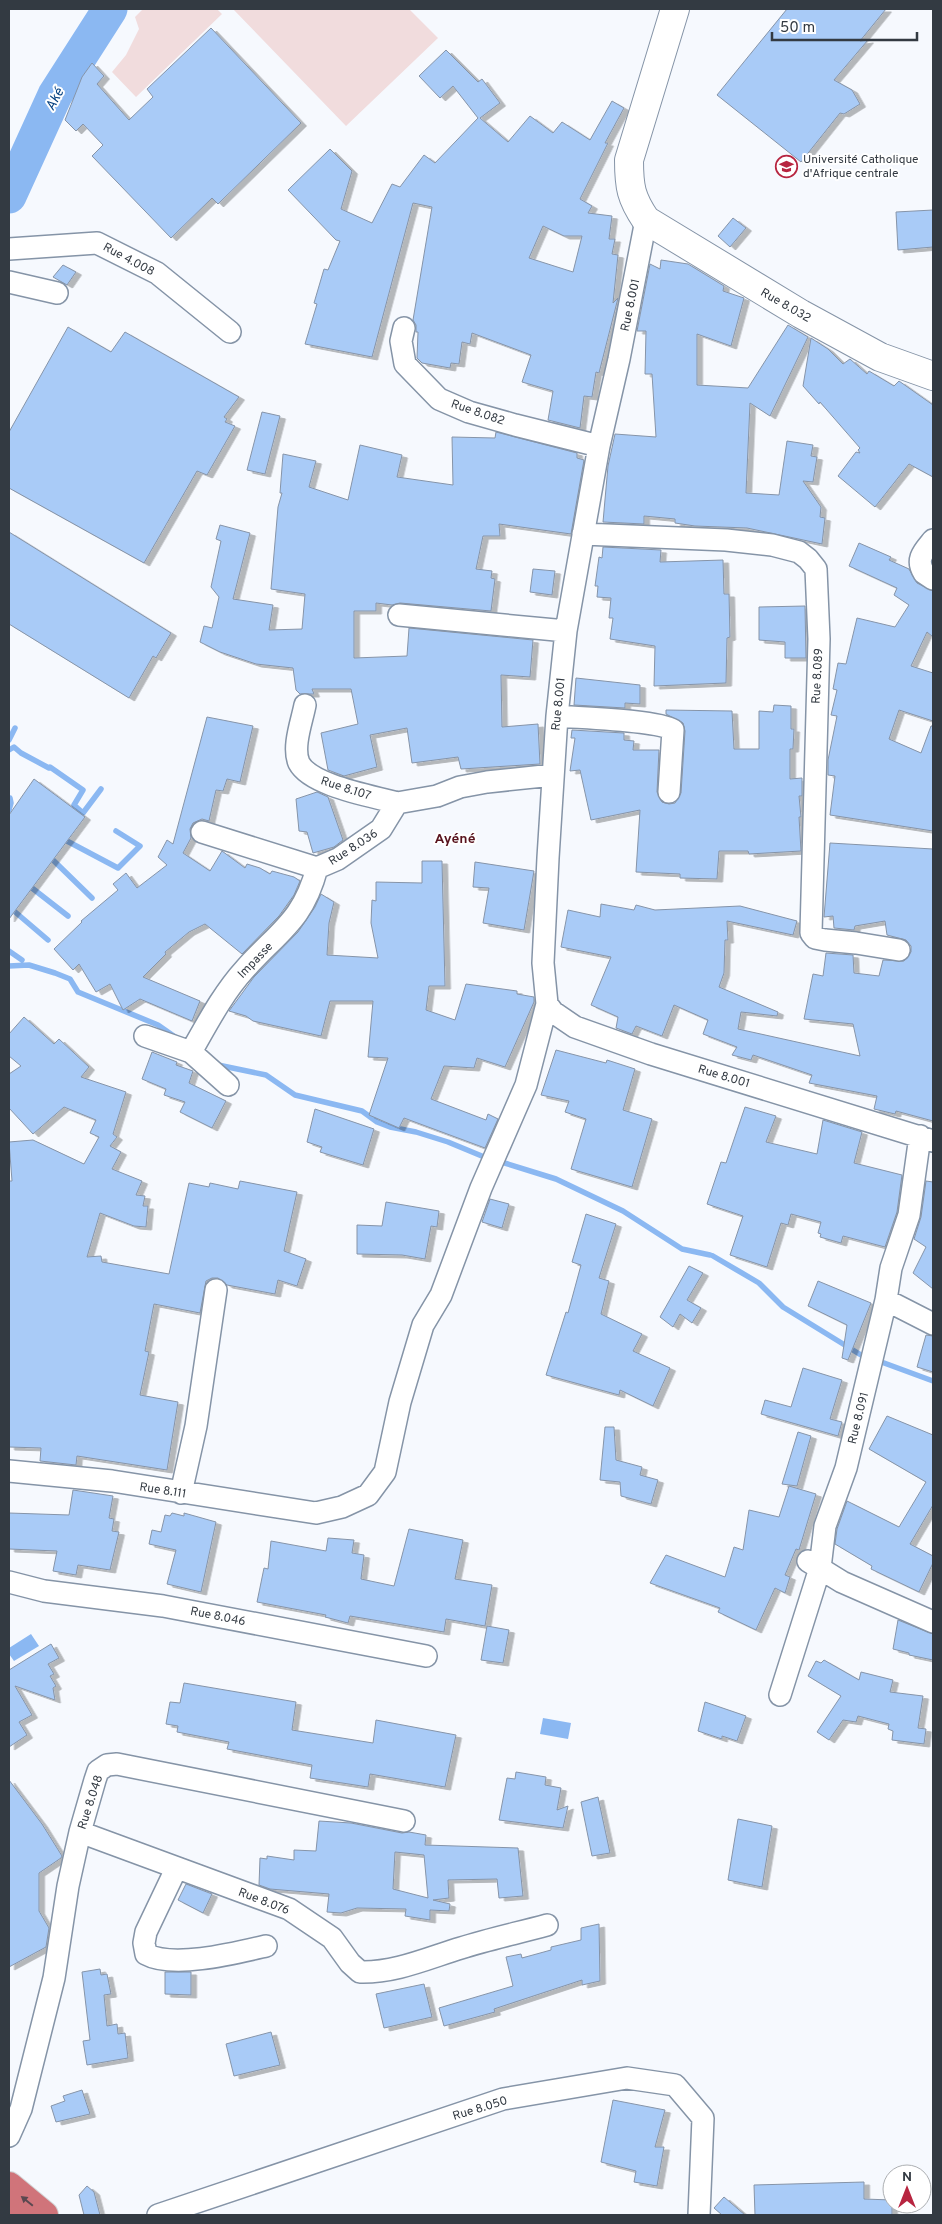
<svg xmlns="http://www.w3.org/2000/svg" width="942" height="2224" font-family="Overpass,sans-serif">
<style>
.green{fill:#f1dcdd}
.water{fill:#8bb8f2}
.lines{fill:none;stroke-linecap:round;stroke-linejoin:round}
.stream{stroke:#8bb8f2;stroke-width:5.5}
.river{stroke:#8bb8f2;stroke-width:35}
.building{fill:#a9cbf7;stroke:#8694a8;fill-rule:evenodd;filter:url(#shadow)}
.street-casing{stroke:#8594a7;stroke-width:24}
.secondary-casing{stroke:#8594a7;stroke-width:30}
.highway-casing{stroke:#d2d4d5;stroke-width:30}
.street{stroke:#fff;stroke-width:21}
.secondary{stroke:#fff;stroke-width:28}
.highway{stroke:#d0747a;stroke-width:28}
.oneway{fill:#5a4850}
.labels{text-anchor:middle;stroke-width:4;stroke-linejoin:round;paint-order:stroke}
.poi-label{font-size:12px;fill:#333a42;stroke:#fff;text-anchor:start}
.street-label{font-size:12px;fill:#333a42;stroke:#fff}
.water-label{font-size:14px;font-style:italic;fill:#064180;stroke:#fff}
.neighbourhood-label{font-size:14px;font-weight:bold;fill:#59141e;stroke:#fff}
</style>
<defs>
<filter id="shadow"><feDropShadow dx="5.5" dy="3" stdDeviation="0" flood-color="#0004"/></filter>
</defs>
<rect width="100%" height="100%" fill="#f6f9fe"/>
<!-- green -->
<path class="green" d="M143,9H217L222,14L136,97L112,72L126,55L139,29L135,17Z
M233,9H409L438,38L346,126Z"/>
<!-- water -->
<path class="water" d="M31,1634L39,1646L14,1661L9,1654V1648Z
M543,1718L571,1723L568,1739L540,1734Z"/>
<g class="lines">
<!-- stream -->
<path class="stream" d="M9,740L15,728
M9,750L14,747L21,753L49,768L50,767L83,790L74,805L83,813L101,789
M9,810L11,803L10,798
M67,841L118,868L140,846L116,831
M53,860L92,898
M32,888L68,916
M14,911L48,940
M9,951L22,960
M9,966L29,965L55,973L70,979L78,992L158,1025L178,1039
M218,1065L266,1075L295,1095L362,1111L377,1122L390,1127L416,1132L448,1142L489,1159
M498,1161L556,1179L623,1211L682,1249L710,1255
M713,1256L759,1283L783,1307L861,1355
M876,1360L933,1381"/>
<!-- river -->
<path class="river" d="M9,196L55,95L110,9"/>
</g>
<!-- building -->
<path class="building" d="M787,9H886L860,41L868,40L834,80L852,90L860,104L844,114L840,113L801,162L717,95Z
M211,28L301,123L218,204L212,198L171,238L92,156L103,145L83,124L76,131L65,120L82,77L92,63L104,76L97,84L129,120L153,97L147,89Z
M446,50L478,82L482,79L500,103L480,118L508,142L530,116L553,133L562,122L590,140L612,101L624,108L605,143H608L580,199L592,206L588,213L612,216L609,239H615L612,254L618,255L613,303L618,298L599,373L596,372L592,397L584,396L580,428L548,420L553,391L522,382L531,355L472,333L470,344L462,342L459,364L451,363L450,368L422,363L417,358L418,332H416V325L413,320L432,207L413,203L372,357L305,344L317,304L314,303L324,269L328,270L340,241L336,240L288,190L330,149L352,171L341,209L372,223L392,184L400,187L424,155L435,163L478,118L453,86L440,98L419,76ZM543,226L564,236H582L573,272L529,258Z
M933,210V247L898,250L896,212Z
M733,218L746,228L730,247L718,236Z
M661,260L688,264L724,286L723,291L744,298L731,346L697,334V385L748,388L788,325L808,337L770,416L750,403L746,493L779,495L787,441L813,445L811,456L817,457L813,482L803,481L821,507L820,517L825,518L822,544L747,528L695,526L675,523V519L644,516V524L603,522L608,466L615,434L656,437L652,374H645L646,331H637L650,264L660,269Z
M63,265L76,272L67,285L53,277Z
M68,327L111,352L125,332L239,397L224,417L227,419L225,422L235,426L207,475L197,471L144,563L9,488V432Z
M811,338L828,349L843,364L850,359L867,374L869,371L894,386L899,381L933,405V477L909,464L875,507L838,476L856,452L860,453L858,450L860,448L820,402L819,404L803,386Z
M262,412L280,416L265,474L247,470Z
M496,432L577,453V458L584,460L571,534L499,524L500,536H483L476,569L492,571L491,578L495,579L491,611L400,603L392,605L376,603V611H354V658L407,656L409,628L533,640L530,677L501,675L502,727L538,724L540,764L461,769L458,757L412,763L407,728L370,735L377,767L344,776L328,770L321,733L358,724L351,689H312L314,694H300L296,690L293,668L256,664L220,652L200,642L204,626L212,628L219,597L211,587L221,541L216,539L220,525L250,533L233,599L273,605L269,630L302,629L305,594L271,589L278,507L282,493H280L283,454L316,461L309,487L348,500L360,445L402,455L397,477L453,485L452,437L495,438Z
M9,532L171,633L156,658L153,656L129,698L9,624Z
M859,543L891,557L889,560L909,569L917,583L933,591V637L927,632L911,666L933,673V721L899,710L889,739L921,753L931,726H933V831L830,815L835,776L828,775V760L837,716L831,715L837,690L833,689L838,663L846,664L857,618L895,627L909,605L894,595L897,588L849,566Z
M603,547L661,550L660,562L723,560L724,594H729L730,637L727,638L726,683L654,686L655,646L610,639L613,618H609L611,598L597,597L598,586H595L599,557L602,558Z
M533,569L555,571L552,595L530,592Z
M805,606L806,658H785V642L759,640V607Z
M576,678L640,685V704L625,703V708L574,705Z
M774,705L791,706V729H794L793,749H790V779L802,778V796H799L801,817H799L801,851L749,854L748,851H719L717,879L680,878V874L636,872L640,810L591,820L580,770L570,771L575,738H571L572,730L624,733V740L634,741L633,750H659L657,792L662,802L669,804L675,803L681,793L685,731L683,723L666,714V710L732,711L734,749H759V711L773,712Z
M207,717L253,726L240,782L227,779L223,791L216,790L209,821L202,819L193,823L190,829L191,838L183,853L210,871L222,851L245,868L247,864L260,868L270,874L272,871L294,877L300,881L294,895L279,916L242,954L205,924L189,932L165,952L166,954L143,977L200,1001L192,1021L140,999L123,1010L110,984L96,992L79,964L73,970L54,949L82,922L81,921L118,890L113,884L126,873L137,888L167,865L158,857L167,840L173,844Z
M34,779L85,817L9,919V815Z
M317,792L328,797L343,840L334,847L313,853L307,832L299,831L296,799Z
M830,843L933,849V1121L896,1111L895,1114L874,1109L877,1096L809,1083L812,1075L753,1055L751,1060L732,1055L737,1047L703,1034L708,1020L674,1005L662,1036L636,1026L632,1034L616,1028L618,1017L591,1005L611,957L561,947L568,910L600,917L601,904L634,910L636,905L655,910L740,906L797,921L793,935L727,921L728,940H725L724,973L719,987L778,1012L777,1016L741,1012L738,1029L860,1056L853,1024L804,1019L813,974L823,976L826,953L853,955L854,973L879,976L883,960L904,961L911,952V946L906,940L887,935L885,921L855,926L854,930L834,928L833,916L824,917Z
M422,861H442L445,986H429L426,1010L455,1020L466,984L517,991V994L534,997V1002L505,1067L477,1058L474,1068L444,1066L431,1099L486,1120L488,1114L498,1119L485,1148L404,1118L399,1128L369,1115L388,1058L368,1057L373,1001H330L321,1036L253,1021L246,1016L229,1011L254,977L298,932L315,907L321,894L334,902L329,923L327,955L378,958L371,923L372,900L376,901V882L422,883Z
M475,862L534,871L524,930L483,923L489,888L473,887Z
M24,1017L54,1044L59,1039L89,1067L81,1077L126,1092L113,1134L117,1137L110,1146L121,1152L112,1169L142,1181L136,1195L145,1196L143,1206H148L146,1227L134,1226L100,1213L87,1257L101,1256L102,1262L169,1274L189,1183L209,1187L210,1183L238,1189L240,1181L297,1192L284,1251L306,1259L297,1286L278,1280L275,1294L227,1285L218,1278H212L206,1281L200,1313L154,1304L145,1351L149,1352L140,1395L178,1402L167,1470L77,1456L76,1465L40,1461L41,1448L9,1447V1181H12L9,1142L33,1140L84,1164L99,1137L90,1133L96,1120L64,1107L33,1134L9,1108V1074L21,1066L9,1056V1034Z
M556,1050L606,1063L607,1060L635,1069L623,1110L652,1119L632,1187L571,1169L586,1119L565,1112L569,1101L541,1095Z
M152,1052L177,1062L176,1065L193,1071L189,1083L226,1101L212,1128L180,1112L185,1102L164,1095L166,1089L142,1079Z
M745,1107L776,1116L766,1142L817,1154L823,1120L862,1132L854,1163L902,1175L897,1212L885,1247L843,1236L841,1243L820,1237L821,1234L818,1233L821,1222L791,1214L788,1225L781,1223L767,1267L730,1255L743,1216L707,1204L721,1162L726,1163Z
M315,1109L374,1129L363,1165L320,1152L322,1147L307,1142Z
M926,1181L933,1182V1289L913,1273L926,1247L914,1239L921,1217Z
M490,1199L509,1204L502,1228L482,1222Z
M386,1202L439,1211L437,1227L431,1226L425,1259L402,1255L357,1254V1225L382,1226Z
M586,1214L616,1224L599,1278L609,1281L601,1314L642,1334L633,1351L670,1368L653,1406L620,1390L619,1395L546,1375L566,1312L568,1313L581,1265L572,1262Z
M689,1266L703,1273L687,1300L701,1308L692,1323L680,1314L673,1327L660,1317Z
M818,1281L871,1303L848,1360L842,1358L847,1325L808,1306Z
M926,1335L933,1336V1372L917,1367Z
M803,1368L842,1380L830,1419L842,1422L838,1436L761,1414L765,1400L791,1407Z
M887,1416L933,1435V1505L910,1544L933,1556V1563L919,1592L871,1569L872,1566L835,1544L837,1529L847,1501L899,1527L926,1482L869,1449Z
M605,1427H614L616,1460L642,1467L640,1475L658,1480L651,1504L621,1496L620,1482L600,1480Z
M798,1432L811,1436L797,1486L782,1484Z
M789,1486L816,1494L799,1550L796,1549L785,1575L790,1577L785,1593L775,1588L756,1630L718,1612L720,1608L650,1583L666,1555L725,1577L734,1547L743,1550L749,1510L779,1517Z
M73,1490L113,1496L109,1518L114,1519L112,1531L119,1532L110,1570L78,1565L76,1575L53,1571L57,1551L9,1549V1513L69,1515Z
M172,1513L184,1516V1513L216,1522L201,1592L167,1584L176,1550L149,1544L152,1530L161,1532L165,1515L170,1516Z
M409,1529L463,1540L455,1579L492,1585L485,1626L446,1619L444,1632L350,1616L348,1623L325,1617L326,1615L257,1602L264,1568L268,1569L271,1541L326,1551L328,1538L354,1540L352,1553L364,1555L361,1579L394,1586Z
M898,1620L933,1634V1660L909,1655V1653L893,1649Z
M487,1626L509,1630L503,1663L481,1660Z
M51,1644L59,1658L48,1664L54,1674L50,1676L56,1686L53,1688L55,1700L15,1686L32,1715L19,1722L27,1735L9,1747V1670Z
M824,1660L859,1680L861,1672L893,1680L890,1692L923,1696L918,1728L926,1729L924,1744L892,1740L893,1731L888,1729L889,1724L858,1716L856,1722L843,1720L829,1740L817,1732L841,1696L808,1676L816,1661L821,1663Z
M184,1683L296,1702L292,1730L373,1743L376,1720L456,1735L445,1787L370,1774L368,1787L310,1778L312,1765L227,1749L229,1742L177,1732L178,1726L166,1724L170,1702L180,1703Z
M705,1702L746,1716L737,1741L722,1736V1739L698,1731Z
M516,1772L546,1777L545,1785L561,1788L557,1810L568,1806L563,1828L499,1820L507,1778L515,1779Z
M9,1780L42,1824L62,1856L61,1858L39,1873V1911L49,1928L46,1947L9,1967Z
M598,1797L610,1853L592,1856L581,1802Z
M738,1819L772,1826L762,1887L728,1880Z
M319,1821L351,1823L402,1833L409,1832L426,1835L425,1845L518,1848L523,1896L499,1898L497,1879L448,1880L449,1898L433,1900L450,1904L449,1911L430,1910V1920L405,1916L406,1909L357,1908L341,1913L327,1912L329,1894L270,1889L259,1885L260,1858L267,1859V1856L294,1860V1850L316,1851ZM395,1852L424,1855L428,1898L393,1889Z
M186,1884L212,1894L203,1913L178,1900Z
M599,1924L600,1981L582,1985V1980L494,2009L495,2012L444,2026L439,2008L513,1986L506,1957L521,1954L522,1958L551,1950V1947L581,1940V1928Z
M100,1969L101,1975L107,1974L111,1994L104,1995L107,2026L117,2024L118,2034L125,2033L128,2058L87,2065L83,2041L90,2040L82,1972Z
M165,1972H191V1995L165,1994Z
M424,1984L432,2017L384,2028L376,1994Z
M271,2032L280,2065L234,2076L226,2044Z
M82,2090L90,2114L56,2122L51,2106L65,2101L63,2096Z
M613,2100L665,2110L655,2147H664L657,2186L634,2182L636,2171L601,2162Z
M864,2182V2199L892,2200V2215H755L754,2185Z
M87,2186L94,2192L100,2215H84L79,2195Z
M724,2197L745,2215H722L714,2208Z"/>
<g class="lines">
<defs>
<path id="street" d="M646,220L619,359L599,446L566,631L557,716L548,858L543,963L547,1004L553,1012L575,1027L651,1054L933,1141
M9,249L97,243L157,273L230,332
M9,282L57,293
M404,328L401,341L405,364L439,399L469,412L515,425L599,446
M583,534L726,540L772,545L799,552L808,559L816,569L819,639L811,933L815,938L825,940L856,943L899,950
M933,540C924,551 915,559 924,573L933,579
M399,615L566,631
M305,705C302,721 292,747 299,763C311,786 373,796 397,803
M557,716C580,718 657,720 673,730L669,792
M202,832L317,868L338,859L381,829L397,803L437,796L460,787L487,782L553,775
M145,1036L191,1052L228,1085
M191,1052C207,1024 223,993 245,969C279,931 303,921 317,868
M886,1300L933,1324
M9,1471L112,1481L316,1513L342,1507L368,1495L385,1472L400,1402L423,1325L441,1295L481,1188L526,1085L547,1004
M181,1493L196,1426L216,1290
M808,1561L842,1582L933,1622
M9,1582L44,1591L163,1606L426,1656
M780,1695L820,1568L825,1526L846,1468L886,1300L891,1268L909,1215L920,1136
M80,1832L289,1909L332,1938L350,1963L360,1972C395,1973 428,1958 461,1948C489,1939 518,1933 547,1925
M176,1869L146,1932L144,1943L146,1954C173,1969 236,1953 266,1946
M9,2136L21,2109L54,1978L68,1886L80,1832L95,1780L98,1771L107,1765L117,1764L404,1821
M158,2215L503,2099L627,2078L675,2085L703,2118L699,2215"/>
<path id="secondary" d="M675,9L629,160C629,187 631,198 646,220L801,314L880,357L933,376"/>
<path id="highway" d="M9,2186L44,2215
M9,2214L10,2215"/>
</defs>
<!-- street casing -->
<use href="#street" class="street-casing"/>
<!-- secondary casing -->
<use href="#secondary" class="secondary-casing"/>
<!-- highway casing -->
<use href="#highway" class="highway-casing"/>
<!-- street -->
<use href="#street" class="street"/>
<!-- secondary -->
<use href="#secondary" class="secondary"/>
<!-- highway -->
<use href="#highway" class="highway"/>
</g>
<!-- one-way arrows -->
<defs><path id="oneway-solid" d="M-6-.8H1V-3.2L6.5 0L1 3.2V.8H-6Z" transform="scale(1.25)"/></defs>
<use class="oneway" href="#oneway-solid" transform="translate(27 2201) rotate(-141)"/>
<!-- icons -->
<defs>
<symbol id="university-ring" viewBox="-11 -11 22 22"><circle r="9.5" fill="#fff" stroke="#b72540" stroke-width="1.5"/><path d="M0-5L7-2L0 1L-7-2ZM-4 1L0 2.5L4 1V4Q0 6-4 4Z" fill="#b72540"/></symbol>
</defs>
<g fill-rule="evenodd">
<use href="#university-ring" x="774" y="154" width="25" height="25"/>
</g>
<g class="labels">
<!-- poi labels -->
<g class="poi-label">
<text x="803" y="163">Université Catholique<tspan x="803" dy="14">d'Afrique centrale</tspan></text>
</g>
<!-- street labels -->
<g class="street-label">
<text transform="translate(129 259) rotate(28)" y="4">Rue 4.008</text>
<text transform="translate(630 305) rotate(-78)" y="4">Rue 8.001</text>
<text transform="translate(786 305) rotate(30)" y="4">Rue 8.032</text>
<text transform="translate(478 412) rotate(19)" y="4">Rue 8.082</text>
<text transform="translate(817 676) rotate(-87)" y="4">Rue 8.089</text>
<text transform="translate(558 704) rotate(-84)" y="4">Rue 8.001</text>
<text transform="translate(346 788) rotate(18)" y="4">Rue 8.107</text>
<text transform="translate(353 847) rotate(-33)" y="4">Rue 8.036</text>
<text transform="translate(255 960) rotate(-46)" y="4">Impasse</text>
<text transform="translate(724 1076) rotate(17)" y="4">Rue 8.001</text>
<text transform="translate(858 1418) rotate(-76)" y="4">Rue 8.091</text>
<text transform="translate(163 1490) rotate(9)" y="4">Rue 8.111</text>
<text transform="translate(218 1616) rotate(11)" y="4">Rue 8.046</text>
<text transform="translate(90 1802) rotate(-72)" y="4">Rue 8.048</text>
<text transform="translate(264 1901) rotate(21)" y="4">Rue 8.076</text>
<text transform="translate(480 2108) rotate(-17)" y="4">Rue 8.050</text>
</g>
<!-- water labels -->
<g class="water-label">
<text transform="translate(54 99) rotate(-62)" y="5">Aké</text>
</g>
<!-- neighbourhood labels -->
<g class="neighbourhood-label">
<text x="455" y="843">Ayéné</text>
</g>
</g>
<!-- border -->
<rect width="942" height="2224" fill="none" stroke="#333a42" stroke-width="20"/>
<!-- north arrow -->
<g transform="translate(907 2189)"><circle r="24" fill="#ffffff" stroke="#adb0b3"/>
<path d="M0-4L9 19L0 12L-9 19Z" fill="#b72540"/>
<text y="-8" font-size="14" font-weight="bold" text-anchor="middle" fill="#333a42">N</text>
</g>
<!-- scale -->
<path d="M772 32v8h145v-8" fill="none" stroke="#333a42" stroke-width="2.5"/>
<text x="780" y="32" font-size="15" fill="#333a42" stroke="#ffffff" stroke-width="4" paint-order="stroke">50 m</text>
</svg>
